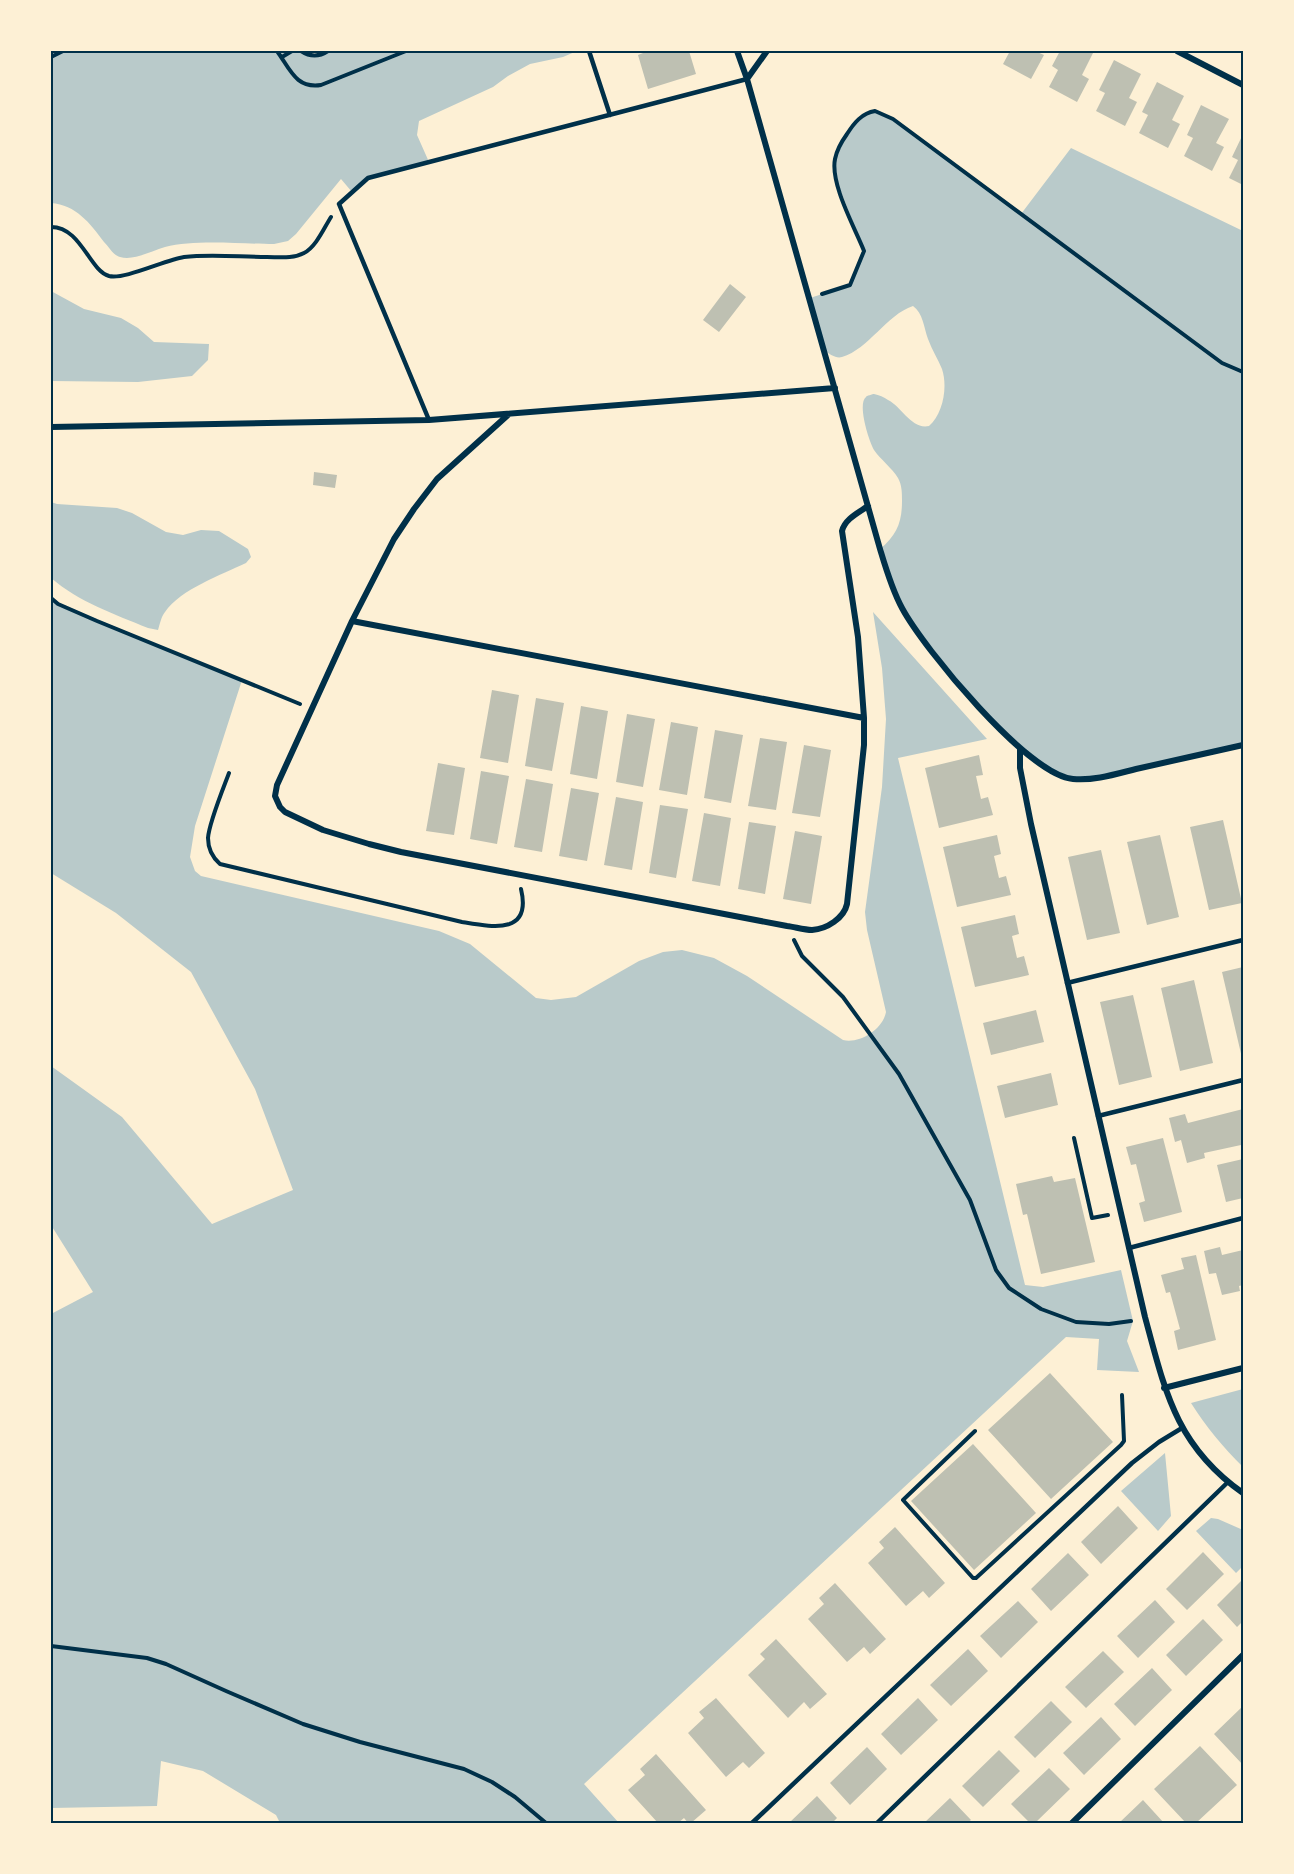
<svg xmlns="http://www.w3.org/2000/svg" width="1294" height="1874" font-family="Karla,sans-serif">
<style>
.green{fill:#b9caca}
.building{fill:#bec0b2}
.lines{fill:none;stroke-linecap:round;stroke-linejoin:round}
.path{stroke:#003049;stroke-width:4}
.service{stroke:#003049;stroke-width:4.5}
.minor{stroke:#003049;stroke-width:6}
.neatline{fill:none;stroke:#003049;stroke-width:2}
</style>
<rect width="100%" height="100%" fill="#fdf0d5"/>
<!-- green -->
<path class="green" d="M51,51H301L315,56L328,51H577L563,57L530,64L508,76L493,87L419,121L417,135L429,162L368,178L352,192L341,179L296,234L288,241L274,244C242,244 195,239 165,247C151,251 134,261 120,257C113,255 109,247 104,242C90,223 76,205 51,203Z
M870,112L884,114L1021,214L1071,148L1243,231V745L1084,780L1044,768L970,697L902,608L880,549C897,535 902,522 902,501C902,493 902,485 898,478C892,468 881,460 874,450C869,441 857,404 866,397C866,396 873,394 874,394C879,395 884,397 888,400C902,407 912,430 929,426C943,414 948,387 942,369C938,359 932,350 928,339C924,328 923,313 913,306C886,315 869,349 842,357C836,359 830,354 825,351L810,298L850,285L864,251L835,176V159L852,126Z
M51,291L84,309L121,318L138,328L154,342L209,344L208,360L192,376L138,382L51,381Z
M51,502L57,504L117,508L132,513L166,532L183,535L201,530L219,531L248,549L251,557L246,563C221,575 181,589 165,612C161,617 160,624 158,630L148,628C114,614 79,602 51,578Z
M51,600L242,680L195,826L190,857L195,871L201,876L439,931L470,944L536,998L551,1000L576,997L639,961L663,952L682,950L714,958L747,976L843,1040C860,1044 883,1029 886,1012L867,930L865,912L882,787L886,719L882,668L873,612L987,739L898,758L1025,1285L1043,1287L1121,1270L1133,1321L1127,1341L1139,1372L1097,1370L1099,1339L1066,1337L584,1784L619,1823H280L276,1815L203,1771L161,1761L157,1806L51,1808V1314L93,1292L51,1225V1066L122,1117L212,1224L293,1190L255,1089L191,972L116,913L51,873Z
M1243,1389V1467C1223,1447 1206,1427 1191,1403Z
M1165,1453L1171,1516L1158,1531L1121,1491Z
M1211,1518L1218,1519L1243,1530V1566L1236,1573L1196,1531Z"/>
<!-- building -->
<path class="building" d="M648,51H689L696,74L648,89L638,55Z
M1010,51H1035L1044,55L1031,79L1003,64Z
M1060,51H1094L1082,75L1089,79L1077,102L1049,87L1058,70L1052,66Z
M1114,60L1141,74L1129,98L1137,102L1125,126L1096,111L1105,93L1099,90Z
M1157,82L1184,96L1172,120L1180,124L1168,148L1139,133L1148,115L1142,112Z
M1201,105L1229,119L1216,143L1224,147L1212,171L1184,156L1193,138L1187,135Z
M1243,134V185L1229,178L1238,160L1232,157Z
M730,284L746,297L719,332L703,320Z
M314,472L337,475L335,488L313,485Z
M492,690L519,695L508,763L480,758Z
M536,698L564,703L552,771L525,766Z
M581,706L608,711L597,779L570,774Z
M627,714L655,719L643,787L616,782Z
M671,722L698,727L687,795L659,790Z
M715,730L743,735L731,803L704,798Z
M760,738L787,742L776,810L748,806Z
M804,745L831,750L820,817L792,813Z
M979,755L983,775L976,776L981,799L988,797L993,815L939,828L925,768Z
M438,763L465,768L454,835L426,831Z
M481,771L509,776L497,844L470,839Z
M526,779L553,784L542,852L514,847Z
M571,788L599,793L587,861L559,856Z
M616,797L643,802L632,870L604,865Z
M660,805L688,809L676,878L649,873Z
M704,813L731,818L720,886L692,881Z
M1223,820L1242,903L1209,910L1190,827Z
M749,822L776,826L765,894L738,889Z
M795,831L822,836L811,904L783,899Z
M997,835L1001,854L994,856L999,878L1006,876L1011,895L957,907L943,847Z
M1160,835L1179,917L1147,925L1127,842Z
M1101,850L1120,933L1087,940L1068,857Z
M1015,915L1019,934L1012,936L1017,958L1024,956L1029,975L975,987L961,927Z
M1243,967V1058H1242L1222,972Z
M1194,980L1213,1063L1180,1071L1161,988Z
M1133,995L1152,1077L1119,1085L1100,1002Z
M1036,1010L1044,1042L991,1055L983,1023Z
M1051,1073L1058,1105L1005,1118L997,1086Z
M1243,1109V1149L1241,1145L1204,1153L1205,1158L1187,1163L1181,1140L1175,1142L1169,1118L1185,1114L1188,1123Z
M1163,1138L1182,1212L1144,1222L1139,1203L1145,1201L1136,1164L1131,1165L1126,1147Z
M1243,1159V1198L1226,1202L1217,1165Z
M1052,1176L1054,1182L1075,1178L1095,1262L1041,1274L1027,1214L1023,1215L1016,1184Z
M1220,1247L1222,1255L1243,1250V1285L1239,1286L1240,1291L1222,1295L1216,1273L1209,1274L1204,1251Z
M1196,1255L1216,1340L1178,1350L1174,1331L1180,1329L1170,1292L1166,1293L1161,1275L1184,1269L1181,1258Z
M1050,1373L1113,1442L1051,1499L988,1430Z
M973,1444L1036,1513L974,1570L911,1501Z
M1118,1506L1138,1528L1101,1564L1081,1542Z
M895,1527L945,1583L929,1598L923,1591L906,1606L868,1563L884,1548L879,1542Z
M1203,1552L1224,1574L1187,1610L1166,1589Z
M1068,1553L1089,1575L1051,1611L1031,1589Z
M1243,1579V1621L1237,1627L1217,1605Z
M835,1583L886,1639L870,1654L864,1647L847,1662L808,1619L824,1604L819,1598Z
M1155,1600L1175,1622L1138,1658L1117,1636Z
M1018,1601L1038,1622L1001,1658L980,1636Z
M1203,1619L1223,1640L1186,1676L1166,1655Z
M776,1639L827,1694L810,1709L804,1702L788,1718L748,1675L765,1659L760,1654Z
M968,1649L988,1671L951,1706L930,1685Z
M1103,1651L1124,1672L1086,1708L1065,1687Z
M1152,1668L1172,1690L1135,1726L1114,1704Z
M716,1698L765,1753L749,1768L743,1762L726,1777L688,1733L704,1718L699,1712Z
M918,1698L938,1720L901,1755L881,1734Z
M1051,1701L1072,1722L1035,1758L1014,1737Z
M1243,1706V1765L1214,1734Z
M1101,1717L1121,1739L1084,1775L1063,1753Z
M1200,1746L1237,1785L1196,1823H1186L1154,1789Z
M867,1747L887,1769L850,1805L830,1783Z
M999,1750L1020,1771L983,1807L962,1786Z
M656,1754L706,1810L691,1823H688L684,1818L678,1823H658L628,1790L645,1775L640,1769Z
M1049,1768L1070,1789L1035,1823H1030L1011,1804Z
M817,1796L837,1818L832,1823H789Z
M950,1798L971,1820L967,1823H924Z
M1143,1800L1164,1823H1119Z"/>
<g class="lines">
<!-- path -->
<path class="path" d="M277,51C290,69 296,89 321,85L406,51
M301,51C310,57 319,57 328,51
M51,57L63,51
M282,57L292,51
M51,227C81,227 89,270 109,276C124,280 165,260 184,257C211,254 240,257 267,257C279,257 293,259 304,253C316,247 324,228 331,217
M822,294L850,285L864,251C855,228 830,184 835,159C837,149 842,141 847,134C854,123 862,113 875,111L893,119L1222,363L1243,372
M51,598L58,604L97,621L300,704
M229,773C223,789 209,823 208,838C208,849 212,857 220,864L462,922C493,927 532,935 521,889
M794,940L802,956L843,997L899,1074L970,1200L996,1270L1009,1288L1041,1309L1076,1322L1109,1324L1131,1321
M1074,1138L1092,1218L1108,1215
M975,1431L903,1500L973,1578H976L1121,1445L1124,1441L1122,1395
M51,1646L147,1658L166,1664L226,1691L303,1724L360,1742L464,1769L492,1782L515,1797L546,1823"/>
<!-- service -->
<path class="service" d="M589,51L610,115
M429,420L339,204L368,178L747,79
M1067,983L1243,940
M1098,1116L1243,1080
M1129,1248L1243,1218
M752,1823L1132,1463L1159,1442L1182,1428
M877,1823L1228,1482"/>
<!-- minor -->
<path class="minor" d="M737,51L747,79L880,549C886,569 892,590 902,608C924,649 1028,775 1073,779C1094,781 1116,774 1136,769C1172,761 1207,753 1243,745
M1177,51L1243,85
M747,79L767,51
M509,414L437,479L414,509L394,539L352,621L277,785L275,796L280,807L285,812L323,830L369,844L401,852L787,926C795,927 804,930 812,930C827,929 844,918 847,904L864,745V718L858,637L842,531C845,519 858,513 868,506
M51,427L429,420L835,388
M352,621L864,718
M1020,749V768L1031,824L1145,1317C1165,1391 1176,1446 1243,1493
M1164,1388L1243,1368
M1072,1823L1243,1655"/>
</g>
<!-- border -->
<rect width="1294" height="1874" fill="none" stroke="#fdf0d5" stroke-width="105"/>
<rect x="52" y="52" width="1190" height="1770" class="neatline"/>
</svg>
